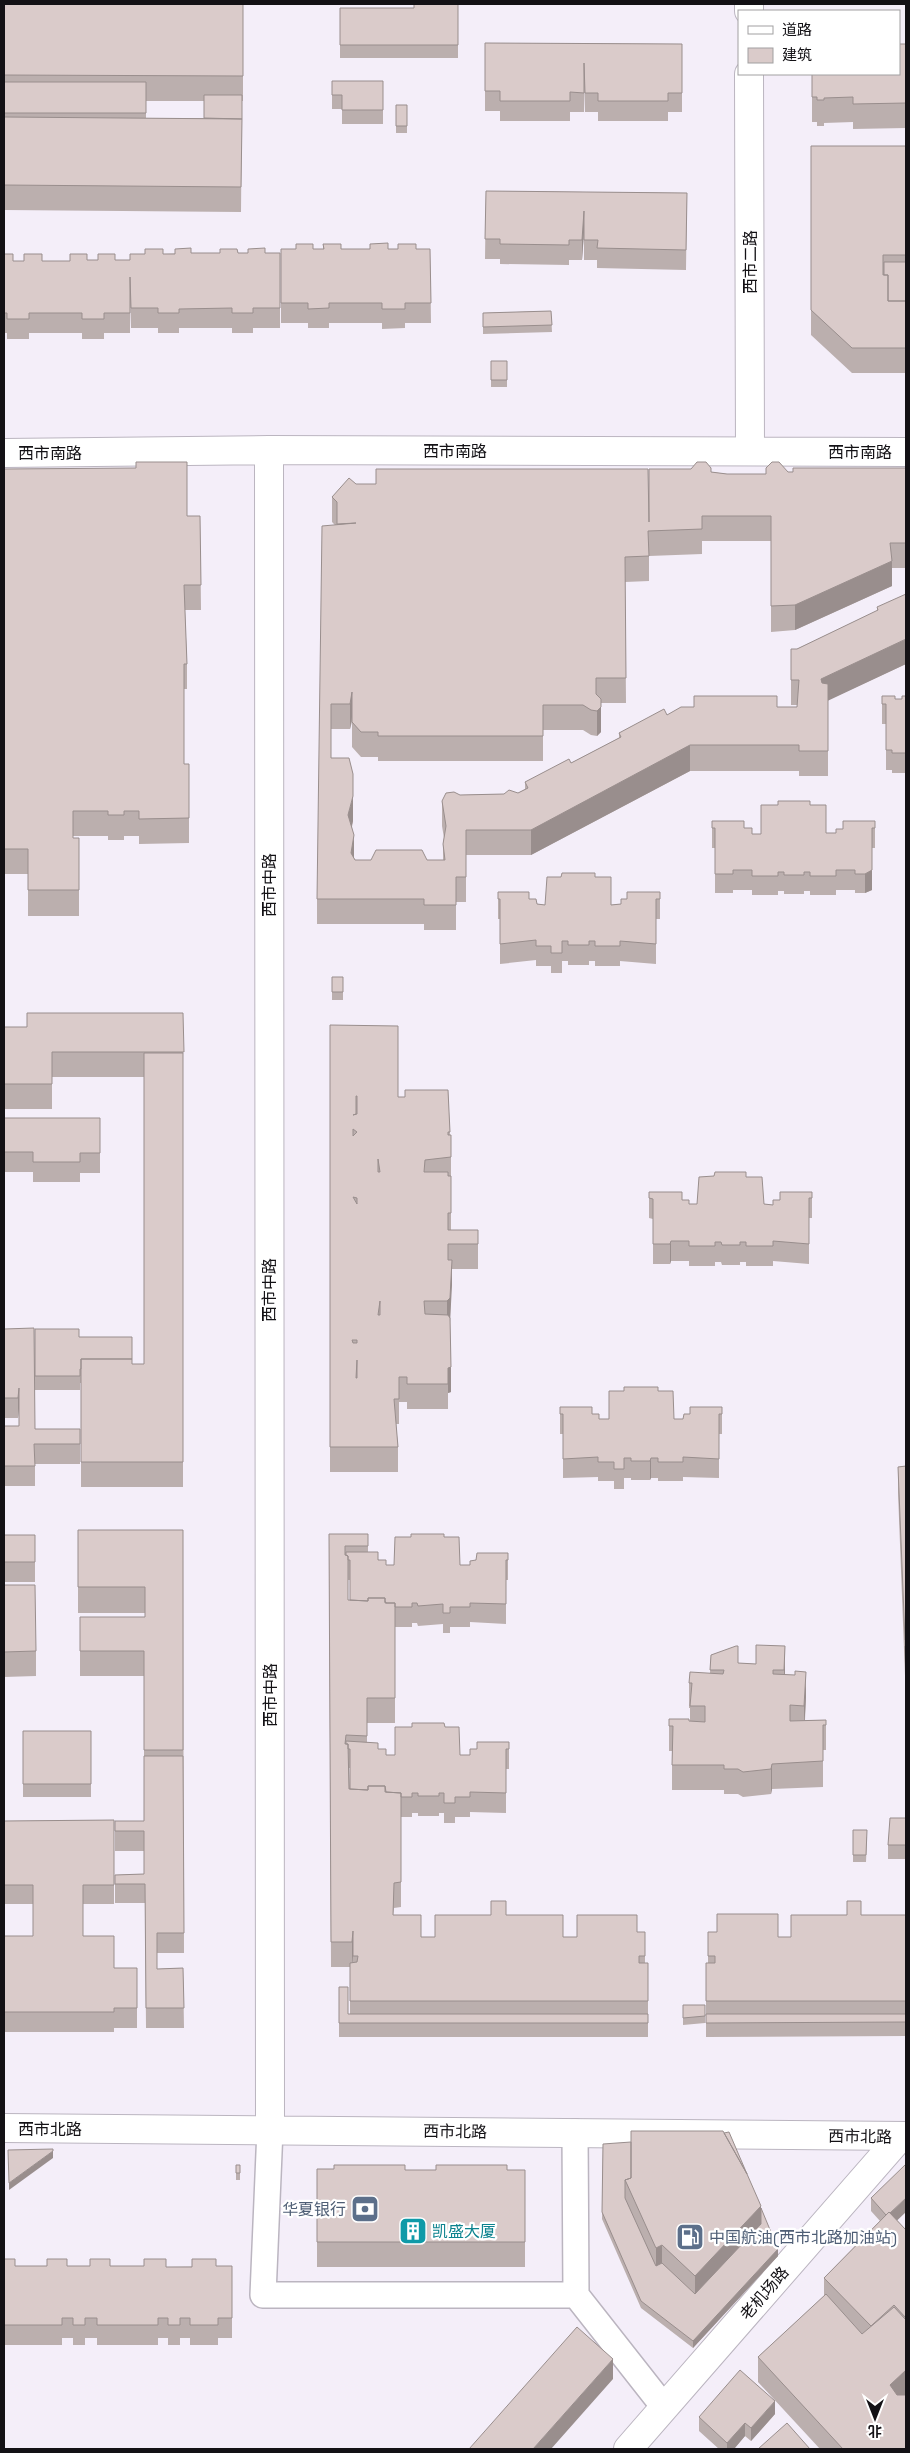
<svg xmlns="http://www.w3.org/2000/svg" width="910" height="2453" font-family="'Space Grotesk','Noto Sans SC',sans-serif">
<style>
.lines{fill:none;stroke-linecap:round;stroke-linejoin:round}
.street-casing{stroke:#bbb5c0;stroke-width:28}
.secondary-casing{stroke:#bbb5c0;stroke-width:30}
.street{stroke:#fff;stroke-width:25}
.secondary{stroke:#fff;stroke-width:28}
.wall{fill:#bbafae;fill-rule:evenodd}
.shaded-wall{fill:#998e8d}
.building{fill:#dacbca;stroke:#998e8d;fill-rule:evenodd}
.labels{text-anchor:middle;stroke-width:4.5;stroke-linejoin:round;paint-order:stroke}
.street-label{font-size:16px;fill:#131115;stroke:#fff}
.service-label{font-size:16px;fill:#4e5e75;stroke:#fff;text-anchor:end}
.culture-label{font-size:16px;fill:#0d838f;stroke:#fff;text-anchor:start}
</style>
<rect width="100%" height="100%" fill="#f4eef9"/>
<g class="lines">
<defs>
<path id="street" d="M270,2129L263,2295H576
M575,2132L576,2295L664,2407"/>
<path id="secondary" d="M749,4V11
M749,74L750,451
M269,450L270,2129
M4,453L269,450L906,452
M4,2128L906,2136
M628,2449L901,2136"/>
</defs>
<!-- street casing -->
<use href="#street" class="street-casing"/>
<!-- secondary casing -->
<use href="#secondary" class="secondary-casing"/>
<!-- street -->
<use href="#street" class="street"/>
<!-- secondary -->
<use href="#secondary" class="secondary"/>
</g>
<!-- wall -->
<path class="wall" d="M4,4H243V101H242L241,212L4,210ZM146,101H204V118H146Z
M458,4V58H340V8H414Z
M485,43L682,44V112H668V121H598V112H585L584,83V112H570V121H500V111H485Z
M906,44V128L853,129V122L824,123V126H817V122H812V74Z
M332,81H383V124H342V109H332Z
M396,105H407V133H396Z
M811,146H906V373H852L811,335Z
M486,191L687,193L686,270L597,268V260H584V235L582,260H569V265L500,264V259H485Z
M323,244L341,249H398V244L416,249H430L431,323H405V328L382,329V323H329V328H308V323H281V249H323Z
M191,253H280V328H253V333H232V328H179V333H158V328H131L130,297V333H104V339H82V333H29V339H7V333H4V254L13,261H70L87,260H130L163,254Z
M551,311L552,332L483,334V313Z
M491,361H507V387H491Z
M906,468V568H892V586L795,630L771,632V541H702V554L649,556V581L625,582L626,703H601V732L597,736L591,735L583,730H543V761H378V757H361L352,747V722L350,729H331V758L353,821L352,827L354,858L355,860H443V844L444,838L442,826V801L460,795L504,794L518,793L525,789V782L571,763L619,738V733L667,715L777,707H797L798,705H791V649H797L877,611V607L906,664L828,700V776H799V771H690L531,855H466V902H456V930H424V924H317V899L335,525L332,522V497L356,484L649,522L711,472L727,474H766L788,472Z
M4,469L187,516H200L201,610H185L187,664V689H184V764H189V843L139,844V836H124V840H108V836H73V838H79V916H28V874H4Z
M882,696L895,699H902L906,696V773H892V770H886V724H882Z
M810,805L826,833H836L843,829L875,821V848H872V890L865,893H855V890H836V895H810V891H804V894H784V891H778V895H752V890H733V893H715V848H712V821L744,828L752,834H761Z
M595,877L611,905L621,904L627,899L660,892V919H656V964L620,961V966H595V961H589V965H568V961H562V973H551V966H536V960L500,964V919H498V892L529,899L537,904L545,905Z
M332,977H343V1000H332Z
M183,1013V1487H81V1383H80V1390H35V1329L79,1337L132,1364H144V1077H52V1109H4V1027H27Z
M330,1025L398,1097H405L448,1090L450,1135H451V1230H478V1269H452L450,1318L451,1392L448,1393V1409H407V1402H399V1424H396L398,1447V1472H330Z
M4,1118H100V1173H80V1182H33V1172H4Z
M746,1177L764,1204L773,1205L780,1200L812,1192V1218H809V1264L773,1261V1266H746V1262H740V1265H722L721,1262H715V1266H689V1261H671L670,1264H653V1219L649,1218V1192L682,1200L689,1204H697Z
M4,1329L35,1429H80V1464H35V1486H4V1426H19V1408L18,1418H4Z
M658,1391L674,1419H683L690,1414L722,1407V1434H719V1478L683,1477V1481H658V1478H651L650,1480H631V1478H624V1489H614V1481H598V1477L563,1478V1434H560V1407L592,1414L599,1419H609Z
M906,1466V1702L898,1492V1467Z
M78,1530H183L184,1953H157V1969L183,1968L184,2028H146L145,1903H115V1875L144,1874V1851H115V1821H144V1676H80V1617H145V1613H78Z
M329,1534H368V1552L386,1565H394L444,1537L460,1565H470L476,1560L508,1553V1580H506V1624L470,1622V1627H450V1633H443V1624L418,1626L417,1623H412V1627H395V1723H367V1742L386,1755H395L445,1727L460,1755H470L477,1749L509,1742V1769H506V1813L470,1812V1817H455V1823H444V1813H439V1816H418V1813H412V1817H401V1907L394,1908L393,1915L421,1937H435L506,1915L563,1937H577L645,1932V1963H648V2037H339V1987L348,2014H350V1967H331ZM348,1580H350V1600H348ZM349,1768H350L349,1789Z
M4,1535H35V1582H4Z
M4,1585L36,1651V1676L4,1677Z
M785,1646V1674L806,1697L805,1720H826V1750H823V1787L772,1789L771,1794L743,1797L738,1794H724V1790H672V1751H669V1719L690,1721V1708H689V1683L710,1673L711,1655L738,1663L756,1664Z
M23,1731H91V1797H23Z
M906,1818V1859H888V1845Z
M114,1820V1904H83V1936L114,1968H137V2028H114V2032H4V1936H33V1904H4V1821Z
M853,1830L867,1837L866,1862H853Z
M861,1915H906V2036L706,2037V1963H708V1932L778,1937H791Z
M683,2005H705V2023L683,2025Z
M603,2144L761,2208L778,2256L693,2348L641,2308L602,2219Z
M236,2165H240V2180H236Z
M317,2169L405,2170H525V2267H317Z
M871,2198L897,2220L906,2230V2449H820L758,2382V2357L824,2296V2278L880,2221L871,2211Z
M4,2259L15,2266L166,2267L232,2266V2338H218V2345H190V2338H180V2345H168V2338H158V2345H97V2338H85V2345H73V2338H62V2345H4Z
M775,2414L751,2441L745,2436L734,2449H719L699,2431V2417Z"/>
<!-- shaded-wall -->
<path class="shaded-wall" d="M584,211V231L582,260V240Z
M892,561V586L795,630V605Z
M906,639V664L821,704V679Z
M352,692V717L350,729V704Z
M601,707V732L597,736V711Z
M690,745V771L531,855V830Z
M353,796V821L348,840V815Z
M354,835V860L351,853Z
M872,870V890L865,893V874Z
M671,1241V1261L670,1264V1244Z
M452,1260V1285L450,1323L447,1326V1301Z
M451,1367V1392L448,1393V1368Z
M19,1388V1408L18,1418V1398Z
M651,1458V1478L650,1480V1461Z
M785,1646V1672L784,1695V1670Z
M806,1672V1697L804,1731V1706Z
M772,1764V1789L771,1794V1769Z
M353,1931V1956L352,1967V1942Z
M53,2151V2158L9,2190V2183Z
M906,2198V2212L887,2230V2216Z
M761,2206V2231L695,2301V2276Z
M662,2245V2270L656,2273V2248Z
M778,2249V2256L693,2348V2341Z
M613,2359V2379L551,2449H533Z
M906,2370V2395L890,2410V2385Z
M775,2401V2414L751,2441V2428Z
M745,2423V2436L734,2449H727V2443Z"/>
<!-- building -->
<path class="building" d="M4,4H243V76L4,75Z
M414,4H458V45H340V8H414Z
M485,43L682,44V93H668V101H598V93H585L584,63V93L570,92V101H500V91H485Z
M899,44H906V103L853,104V97L824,98V100H817V97H812V74H899Z
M332,81H383V110H342V95H332Z
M4,82H146V113H4Z
M204,95H242V119L204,118Z
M396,105H407V126H396Z
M4,117L242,119L241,187L4,185Z
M811,146H906V255H883V275H888V301H906V348H852L811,310Z
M486,191L687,193L686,250L597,248L598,240H584V211L582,240H569V245L500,244V239H485Z
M388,243V249H398V244H416V249H430L431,303H405V309H382V303H329V308L308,309V303H281V249H296V244H313V249H324L323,244H341V249H370V244Z
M191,248V253H220V249H237L238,253H248V249L265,248V253H280V308H253V313H232V308L179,309V313H158V308H131L130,277V313H104V319H82V313H29V319H7V313H4V254H13V261H24V254H42V261H70V254H87V260H98V254H115V260H130V254H145V249H163V254H175V249Z
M884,262H906V301H888V275H884Z
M551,311L552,325L483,327V313Z
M491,361H507V380H491Z
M136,462H187V516H200L201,585H184L187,664H184V764H189V818L139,819V811H124V815H108V811H73V838H79V890H28V849H4V469L136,468Z
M697,462H706L711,468V472L727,474H766V468L772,462H779L788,472H793V468H906V543H890L892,561L795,605L771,606V516H702V529L648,531L649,556L625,557L626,678H596V694L601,699V707L597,711L591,710L583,705H543V736H378V732H361L352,722V692L350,704H331V758H349L353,774V796L348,815L354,835L351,853L355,860H371L376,850H422L427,860H445L443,844L446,826L442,801L446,793L454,792L460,795L504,794L509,790L518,793L528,788L525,782L569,759L571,763L573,762L621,737L619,733L664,709L667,715L681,707H694V696H777V707H797L799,680H791V649H797L878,610L877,607L906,594V639L821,679L822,683L828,684V751H799V745H690L531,830H466V877H456V905H424V899H317L322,526L356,523L337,524V502L332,497L349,478L356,484H376V469H648L649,522V469H691Z
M882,696H895V699H902V696H906V753H892V750H886V704H882Z
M778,801H810V805H826V833H836V829H843V821H875V828H872V870L865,874H855V870H836V876H810V872H804V875H784V872H778V876H752V870H733V874H715V828H712V821H744V828H752V834H761V805H778Z
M562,873H595V877H611V905L621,904V899H627V892H660V899H656V944L620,941V946H595V941H589V945H568V941H562V953H551V946H536V940L500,944V899H498V892H529V899H536L537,904L545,905L547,877H561Z
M332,977H343V992H332Z
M27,1013H183L184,1052H52V1084H4V1027H27Z
M330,1025L398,1026V1097H405V1090H448L450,1132H448V1135H451V1157L425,1160L424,1172H448V1176H451V1213H448V1230H478V1244H448V1260H452L450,1298L447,1301H424L425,1314L448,1315L450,1318L451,1367L448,1368V1384H407V1377H399V1399H394L398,1447H330ZM356,1096H357V1114L353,1115L356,1114ZM353,1129L357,1132L353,1136ZM378,1159L380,1172H378ZM353,1197L357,1198V1204ZM380,1301V1315H378ZM352,1340H357V1343H353ZM357,1360V1378H356Z
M144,1053H183V1462H81V1359H132V1364H144Z
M4,1118H100V1153H80V1162H33V1152H4Z
M715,1172H746V1177H762L764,1204L773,1205V1200H780V1192H812V1198H809V1244L773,1241V1246H746V1242H740V1245H722L721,1242H715V1246H689V1241H671L670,1244H653V1199L649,1198V1192H682V1200H689V1204H697L699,1177L714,1176Z
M34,1328L35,1429H80V1444H34L35,1466H4V1426H19V1388L18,1398H4V1329Z
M35,1329H79V1337H132V1359H81V1369H80V1376H35Z
M624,1387H658V1391H673L674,1419H683L684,1414H690V1407H722V1414H719V1459L683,1457V1462H658V1458H651L650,1461H631V1458H624V1469H614V1462H598V1457L563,1459V1414H560V1407H592V1414H599V1419H609V1391H624Z
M906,1466V1639L905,1640L898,1467Z
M78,1530H183V1750H144V1651H80V1617H145V1587H78Z
M329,1534H368V1546H345V1555L348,1556V1600L368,1601V1598H385V1603H395V1698H367V1736L346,1735L345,1744H348L349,1789L368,1790V1786H385V1792L401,1793V1882L394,1883L393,1915H421V1937H435V1915H491V1901H506V1915H563V1937H577V1915H637V1932H645V1956H639V1963H648V2001H350V1963L357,1962L358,1956H353V1931L352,1942H331Z
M411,1534H444V1537H459L460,1565H470V1561L476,1560L477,1553H508V1560H506V1604L470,1603V1607H450V1613H443V1604L418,1606L417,1603H412V1607H395V1603H386V1602H385V1598H368V1601L350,1600V1560H348V1556L346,1555V1552H378V1560H386V1565H394L395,1537H411Z
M4,1535H35V1562H4Z
M4,1585H35L36,1651L4,1652Z
M756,1645L785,1646L784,1670H773V1674L795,1675V1671L806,1672L804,1706L790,1705V1721L826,1720V1725H823V1761L772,1764L771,1769L743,1772L738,1769H724V1765H672L673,1726H669V1719H689V1721L705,1722V1706H690L692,1683H689L690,1672L723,1674L724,1670H710L711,1655L736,1646H738V1663L756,1664Z
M905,1646H906V1682Z
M412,1723H444L445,1727H459L460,1755H470V1749H477V1742H509V1749H506V1793L470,1792V1797H455V1803H444V1793H439V1796H418V1793H412V1797H401V1793L386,1792L385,1786H368V1790L350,1789V1749H348V1744H346V1741L378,1743V1749H386V1755H395V1727H412Z
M23,1731H91V1784H23Z
M144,1756H183L184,1933H157V1969L183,1968L184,2008H146L145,1884H115V1875L144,1874V1831H115V1821H144Z
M890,1818H906V1845H888Z
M114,1820V1885H83V1936H114V1968H137V2008H114V2012H4V1936H33V1885H4V1821Z
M853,1830H867L866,1855H853Z
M847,1901H861V1915H906V2001H706V1963H715V1956H708V1932H717V1914H778V1937H791V1915H847Z
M339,1987H348V2014H648V2023H339Z
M683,2005H705V2016L683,2018Z
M706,2014H906V2022L706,2023Z
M631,2131H723L747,2174L761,2206L695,2276L662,2245L656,2248L655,2246L626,2182L625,2180L631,2178Z
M729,2132L747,2174L724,2133Z
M631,2142V2178L625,2180V2198L655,2264L656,2266L662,2263L695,2294L761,2224V2208L778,2249L693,2341L641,2301L602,2212L603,2144Z
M53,2149V2151L9,2183L8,2150Z
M906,2164V2198L890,2213L889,2212L886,2215L871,2198Z
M236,2165H240V2173H236Z
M334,2165H405V2170H436V2165H507V2170H525V2242H317V2169H334Z
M889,2212L906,2230V2318L894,2305L871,2326L824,2278Z
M4,2259H15V2266H47V2259H67V2266H90V2259H110V2266H144V2259H166V2267H192V2259H216V2266H232V2318H218V2325H190V2318H180V2325H168V2318H158V2325H97V2318H85V2325H73V2318H62V2325H4Z
M826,2294L862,2334L894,2307L906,2320V2370L890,2385L897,2395H906V2449H843L758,2357Z
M577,2327L613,2359L533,2449H469Z
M740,2370L775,2401L751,2428L745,2423L727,2443L699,2417Z
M787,2423L810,2449H758Z"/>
<!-- icons -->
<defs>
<symbol id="bank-square" viewBox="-11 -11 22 22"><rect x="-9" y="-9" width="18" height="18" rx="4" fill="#5c6f8a" stroke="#fff"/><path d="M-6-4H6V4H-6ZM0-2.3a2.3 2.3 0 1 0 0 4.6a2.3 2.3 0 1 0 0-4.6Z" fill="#fff"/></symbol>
<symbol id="building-square" viewBox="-11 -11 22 22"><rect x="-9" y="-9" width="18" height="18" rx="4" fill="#0f9aa8" stroke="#fff"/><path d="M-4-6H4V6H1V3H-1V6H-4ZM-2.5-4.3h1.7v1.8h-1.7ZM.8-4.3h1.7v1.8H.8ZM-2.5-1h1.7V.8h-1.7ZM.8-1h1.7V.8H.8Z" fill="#fff"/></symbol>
<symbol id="fuel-square" viewBox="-11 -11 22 22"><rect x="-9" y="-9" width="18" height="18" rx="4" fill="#5c6f8a" stroke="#fff"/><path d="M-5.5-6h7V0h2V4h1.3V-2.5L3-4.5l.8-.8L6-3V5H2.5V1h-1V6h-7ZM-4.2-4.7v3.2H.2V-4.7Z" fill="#fff"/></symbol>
</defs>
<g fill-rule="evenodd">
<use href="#bank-square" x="349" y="2193" width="32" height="32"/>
<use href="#building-square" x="397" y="2215" width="32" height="32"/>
<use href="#fuel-square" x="674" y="2221" width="32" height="32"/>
</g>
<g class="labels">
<!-- street labels -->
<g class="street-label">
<text transform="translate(750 262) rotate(-90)" y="6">西市二路</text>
<text x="455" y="457">西市南路</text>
<text x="860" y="458">西市南路</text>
<text x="50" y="459">西市南路</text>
<text transform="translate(269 885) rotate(-90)" y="6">西市中路</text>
<text transform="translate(269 1290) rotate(-90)" y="6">西市中路</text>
<text transform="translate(270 1695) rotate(-90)" y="6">西市中路</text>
<text x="50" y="2135">西市北路</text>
<text transform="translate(455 2131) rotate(1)" y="6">西市北路</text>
<text transform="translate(860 2136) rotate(1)" y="6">西市北路</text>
<text transform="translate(764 2293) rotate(-49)" y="6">老机场路</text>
</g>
<!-- service labels -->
<g class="service-label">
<text x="346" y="2215">华夏银行</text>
<text x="709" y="2243" text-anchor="start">中国航油(西市北路加油站)</text>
</g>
<!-- culture labels -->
<g class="culture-label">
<text x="432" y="2237">凯盛大厦</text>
</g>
</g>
<!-- border -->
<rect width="910" height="2453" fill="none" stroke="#131115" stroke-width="10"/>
<!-- legend -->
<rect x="738" y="10" width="162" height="65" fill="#ffffff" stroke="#a1a0a1"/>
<rect x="748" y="26" width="25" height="8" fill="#ffffff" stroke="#a1a0a1"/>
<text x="782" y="35" font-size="15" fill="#131115">道路</text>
<rect x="748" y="48" width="25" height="15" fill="#dacbca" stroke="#a1a0a1"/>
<text x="782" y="60" font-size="15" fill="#131115">建筑</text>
<!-- north arrow -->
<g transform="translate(875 2418) rotate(180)" stroke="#ffffff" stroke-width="4" paint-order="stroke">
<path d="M0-4L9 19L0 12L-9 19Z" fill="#131115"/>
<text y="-8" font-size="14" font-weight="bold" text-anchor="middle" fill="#131115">北</text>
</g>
</svg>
